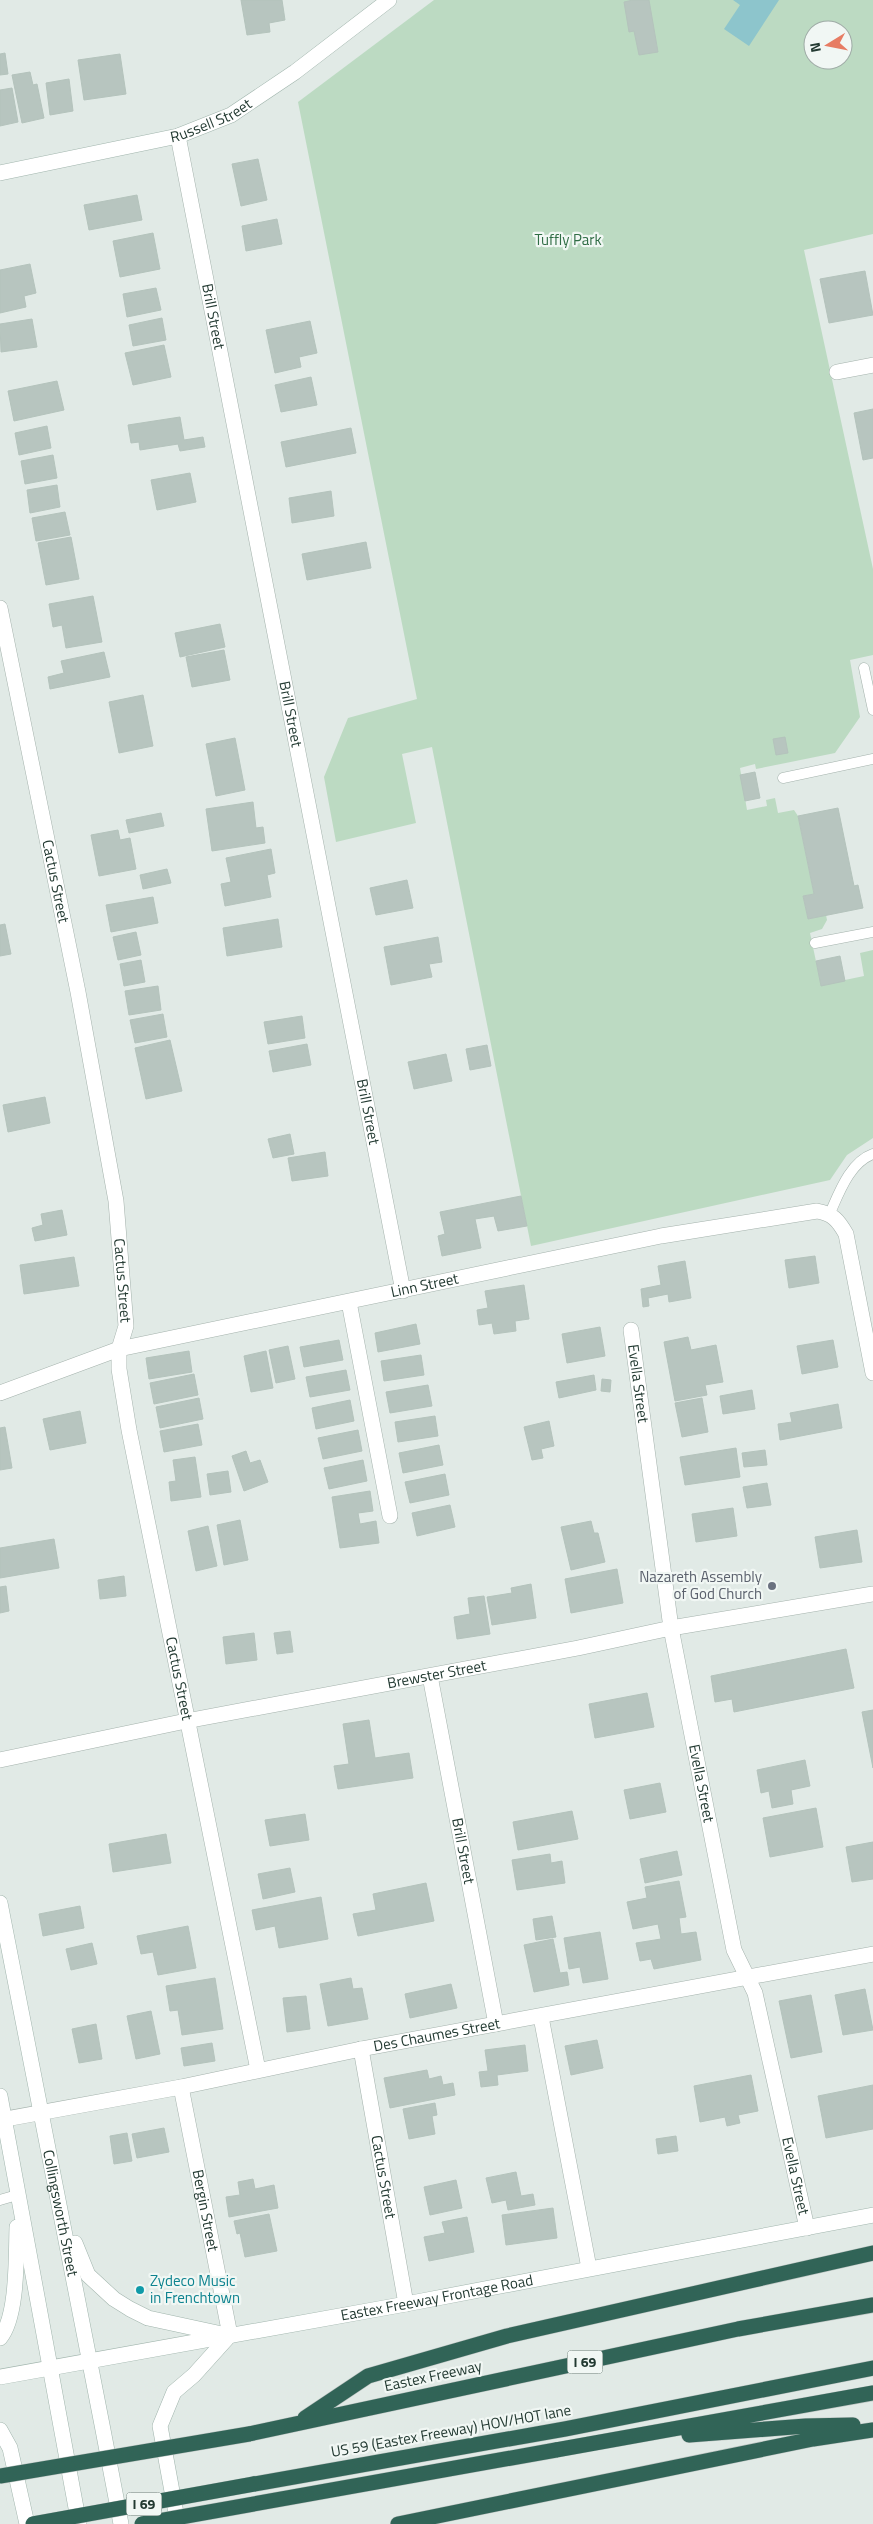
<svg xmlns="http://www.w3.org/2000/svg" width="873" height="2524" font-family="'Titillium Web',sans-serif">
<style>
.green{fill:#bcdac2;fill-rule:evenodd}
.water{fill:#8dc5cc}
.building{fill:#b7c5bf;stroke:#b4c3bc}
.lines{fill:none;stroke-linecap:round;stroke-linejoin:round}
.lane-casing{stroke:#a4b2ac;stroke-width:11}
.street-casing{stroke:#a4b2ac;stroke-width:16}
.secondary-casing{stroke:#a1b5ad;stroke-width:16}
.highway-casing{stroke:#bdc4c2;stroke-width:16}
.lane{stroke:#fff;stroke-width:10}
.street{stroke:#fff;stroke-width:15}
.secondary{stroke:#fff;stroke-width:15}
.highway{stroke:#316457;stroke-width:15}
.highway-bridge-casing{stroke:#bdc4c2;stroke-width:16;stroke-linecap:butt}
.highway-bridge{stroke:#316457;stroke-width:15}
.worship-dot{fill:#6b7280;stroke:#f1f7f4;stroke-width:2}
.culture-dot{fill:#0f9aa8;stroke:#f1f7f4;stroke-width:2}
.labels{text-anchor:middle;stroke-width:4.5;stroke-linejoin:round;paint-order:stroke}
.shield{fill:#f1f7f4;stroke:#61736c;stroke-width:1}
.shield-label{font-size:14px;font-weight:bold;fill:#233a32}
.street-label{font-size:15px;fill:#233a32;stroke:#f1f7f4}
.park-label{font-size:15px;fill:#306d45;stroke:#f1f7f4}
.worship-label{font-size:15px;fill:#5b616d;stroke:#f1f7f4;text-anchor:end}
.culture-label{font-size:15px;fill:#0d838f;stroke:#f1f7f4;text-anchor:start}
</style>
<rect width="100%" height="100%" fill="#e1eae6"/>
<!-- green -->
<path class="green" d="M434,0H873V234L804,250L873,569V655L850,660L860,717L835,753L756,769L755,764L740,768L747,810L767,806L766,800L775,798L778,813L794,810L798,816L814,894L803,896L808,919L826,915L827,920L822,929L810,933L821,985L864,976L860,953L873,950V1138L847,1155L830,1180L531,1246L432,747L402,754L416,823L336,842L324,777L348,718L417,699L298,102ZM813,30H843V60H813Z"/>
<!-- water -->
<path class="water" d="M733,0H779L749,46L724,29L740,5Z"/>
<!-- building -->
<path class="building" d="M241,0H282L285,20L269,23L270,32L247,35Z
M633,0H649L658,52L639,55L634,31L629,32L624,2Z
M5,53L8,74L0,75V54Z
M120,54L126,94L84,100L78,60Z
M30,72L33,85L37,84L44,118L22,123L12,75Z
M69,79L73,111L50,115L46,83Z
M12,88L18,122L0,126V90Z
M258,159L267,200L241,206L232,164Z
M137,195L142,220L89,230L84,205Z
M277,219L282,244L246,251L242,226Z
M153,233L160,269L120,277L113,241Z
M30,264L36,293L24,296L26,307L0,313V270Z
M865,271L873,315L829,323L820,279Z
M156,288L161,310L127,317L123,294Z
M162,318L166,340L133,346L129,325Z
M32,319L37,347L1,352L0,324Z
M310,321L317,353L299,357L301,367L275,373L266,330Z
M164,345L171,377L133,385L125,353Z
M311,377L317,405L281,412L275,385Z
M57,381L64,410L14,421L8,391Z
M873,409V458L863,460L854,413Z
M180,417L184,440L203,437L205,447L180,451L178,444L140,450L139,442L131,443L128,425Z
M47,426L51,448L19,455L15,433Z
M351,428L356,453L286,467L281,442Z
M53,455L57,478L25,484L21,461Z
M190,473L196,502L157,510L151,480Z
M57,485L60,507L30,513L27,490Z
M331,491L334,516L292,523L289,498Z
M65,512L70,535L36,541L32,518Z
M71,537L79,579L46,585L38,543Z
M366,542L371,568L307,580L302,554Z
M93,596L102,642L66,648L62,625L53,627L49,604Z
M220,624L225,647L180,657L175,633Z
M224,650L230,680L192,687L186,657Z
M104,652L110,677L50,689L48,677L64,673L61,661Z
M143,695L153,746L119,753L109,702Z
M785,737L788,753L776,755L773,739Z
M235,738L245,790L216,796L206,744Z
M755,772L760,798L745,801L740,775Z
M253,802L256,828L263,827L265,843L212,851L206,809Z
M838,808L854,886L858,885L863,908L808,919L803,896L814,894L798,816Z
M161,813L164,826L129,833L126,820Z
M118,830L120,840L130,838L136,869L99,876L91,835Z
M271,849L275,873L267,875L271,897L225,906L221,884L231,882L226,858Z
M167,869L171,883L143,889L140,875Z
M407,880L413,908L376,915L370,888Z
M153,897L158,923L111,932L106,905Z
M278,919L282,947L227,956L223,928Z
M5,924L11,954L0,956V925Z
M136,932L141,955L118,960L113,937Z
M438,937L442,962L429,964L432,977L391,985L384,947Z
M840,956L845,981L821,986L816,961Z
M141,960L145,982L124,986L120,964Z
M158,986L161,1010L129,1015L125,991Z
M163,1014L167,1037L135,1043L130,1020Z
M302,1016L305,1038L268,1044L264,1022Z
M170,1040L182,1091L146,1099L135,1048Z
M307,1044L311,1065L273,1072L269,1051Z
M487,1045L491,1066L470,1070L466,1049Z
M446,1054L452,1081L414,1089L408,1062Z
M45,1097L50,1123L8,1132L3,1105Z
M290,1134L294,1154L273,1158L268,1139Z
M325,1152L328,1176L292,1181L288,1158Z
M521,1196L527,1226L498,1231L494,1216L475,1219L481,1248L442,1256L438,1236L445,1234L440,1212Z
M62,1210L67,1235L35,1241L32,1228L43,1225L41,1214Z
M815,1256L819,1283L789,1288L785,1260Z
M74,1257L79,1286L24,1294L20,1265Z
M685,1261L691,1298L669,1302L668,1294L648,1298L649,1306L643,1307L641,1289L661,1285L658,1266Z
M524,1285L529,1319L515,1321L516,1331L494,1334L492,1323L479,1325L477,1310L488,1308L485,1291Z
M416,1324L420,1344L378,1352L375,1333Z
M600,1327L605,1356L567,1363L562,1334Z
M688,1337L691,1350L716,1345L723,1382L705,1385L707,1395L675,1401L664,1342Z
M339,1340L343,1360L304,1367L300,1347Z
M833,1340L838,1367L802,1374L797,1346Z
M288,1346L295,1379L276,1383L269,1350Z
M189,1351L192,1372L149,1379L146,1358Z
M266,1351L273,1388L251,1392L244,1356Z
M421,1355L424,1375L384,1381L381,1361Z
M346,1370L350,1390L310,1397L306,1377Z
M194,1374L198,1395L154,1404L150,1383Z
M594,1375L596,1390L559,1398L556,1382Z
M602,1379L611,1380L610,1392L601,1391Z
M428,1385L432,1406L390,1413L386,1392Z
M752,1390L755,1409L723,1414L720,1396Z
M199,1398L203,1419L160,1428L156,1407Z
M702,1398L708,1432L682,1437L675,1403Z
M350,1400L354,1421L316,1429L312,1408Z
M838,1404L842,1428L780,1440L778,1424L792,1422L790,1413Z
M80,1411L86,1443L50,1450L43,1419Z
M435,1416L438,1436L398,1442L395,1422Z
M549,1421L554,1446L541,1449L543,1458L532,1460L524,1427Z
M198,1424L202,1445L164,1452L160,1431Z
M5,1427L12,1468L0,1470V1428Z
M358,1430L362,1451L323,1459L318,1438Z
M439,1445L443,1465L403,1473L399,1453Z
M736,1448L740,1477L685,1485L680,1457Z
M765,1450L767,1465L744,1467L742,1453Z
M246,1451L250,1463L260,1460L268,1482L244,1491L232,1456Z
M195,1457L201,1497L171,1501L169,1482L176,1481L173,1460Z
M363,1460L367,1481L329,1489L324,1468Z
M228,1471L231,1492L210,1495L207,1474Z
M445,1474L449,1495L410,1503L405,1482Z
M767,1483L771,1505L747,1508L743,1487Z
M370,1491L373,1511L358,1513L360,1524L376,1521L379,1543L340,1548L332,1497Z
M450,1505L455,1527L417,1536L412,1513Z
M733,1508L737,1536L696,1542L692,1514Z
M240,1520L248,1560L224,1565L217,1525Z
M591,1521L594,1533H598L605,1562L571,1570L561,1527Z
M208,1526L217,1566L196,1571L188,1531Z
M857,1530L862,1562L820,1568L815,1537Z
M54,1539L59,1568L0,1578V1548Z
M617,1569L623,1603L571,1613L565,1579Z
M124,1576L126,1596L100,1599L98,1580Z
M531,1584L536,1618L492,1625L487,1597L512,1593L511,1588Z
M6,1586L9,1611L0,1613V1587Z
M484,1596L490,1634L457,1639L454,1617L470,1614L468,1598Z
M290,1631L293,1652L277,1654L274,1633Z
M254,1633L257,1660L226,1664L223,1637Z
M846,1649L854,1688L734,1712L732,1699L715,1702L711,1676Z
M647,1693L654,1727L595,1738L589,1704Z
M873,1710V1768L862,1712Z
M369,1720L375,1758L409,1753L413,1778L338,1789L334,1766L349,1764L343,1724Z
M805,1760L810,1786L791,1790L793,1804L772,1808L769,1791L761,1793L757,1770Z
M660,1783L666,1812L630,1819L624,1790Z
M816,1808L823,1847L770,1857L763,1818Z
M572,1811L578,1839L518,1850L513,1822Z
M305,1814L309,1840L270,1846L265,1820Z
M166,1834L171,1863L113,1872L109,1844Z
M873,1842V1879L852,1882L846,1847Z
M677,1851L682,1875L645,1883L640,1859Z
M550,1854L551,1863L562,1861L565,1883L517,1890L512,1860Z
M290,1868L295,1892L263,1899L258,1874Z
M679,1881L686,1917L679,1918L681,1934L696,1932L701,1960L654,1969L651,1959L640,1961L636,1943L661,1939L658,1924L633,1929L627,1902L647,1898L645,1887Z
M426,1883L434,1921L358,1936L353,1914L376,1910L373,1894Z
M321,1897L328,1939L279,1948L275,1926L256,1930L252,1910Z
M80,1906L84,1928L43,1936L39,1914Z
M552,1916L556,1937L536,1940L533,1919Z
M188,1926L196,1968L158,1975L153,1952L141,1954L137,1936Z
M600,1932L608,1979L583,1983L580,1967L569,1969L564,1938Z
M553,1939L560,1973L567,1972L569,1985L534,1992L524,1945Z
M92,1943L97,1964L71,1970L66,1949Z
M215,1978L223,2029L182,2035L178,2010L170,2011L166,1986Z
M351,1978L353,1989L362,1988L368,2019L328,2026L320,1984Z
M451,1984L457,2008L410,2018L405,1994Z
M865,1989L873,2030L843,2035L835,1995Z
M811,1995L822,2052L791,2058L779,2001Z
M306,1996L310,2029L287,2032L283,1998Z
M151,2011L160,2054L136,2059L127,2016Z
M96,2024L102,2059L79,2063L72,2029Z
M597,2040L603,2068L571,2075L565,2046Z
M212,2043L215,2061L184,2066L181,2048Z
M525,2045L528,2071L497,2075L498,2085L481,2087L479,2072L488,2071L485,2050Z
M427,2070L429,2079L441,2076L443,2085L453,2083L455,2095L390,2108L384,2078Z
M751,2075L758,2111L738,2115L740,2123L727,2126L725,2117L700,2122L694,2086Z
M873,2085V2129L826,2138L818,2096Z
M435,2103L437,2115L432,2116L435,2134L409,2139L403,2109Z
M164,2128L169,2152L137,2158L132,2134Z
M127,2133L132,2161L114,2164L110,2136Z
M676,2136L678,2151L658,2154L656,2139Z
M516,2172L521,2196L533,2194L535,2205L508,2210L506,2200L492,2203L486,2178Z
M253,2179L255,2189L274,2185L278,2208L229,2217L226,2197L240,2195L238,2182Z
M456,2180L462,2208L430,2215L424,2187Z
M553,2208L557,2238L506,2245L502,2215Z
M269,2214L277,2251L245,2257L240,2233L237,2234L234,2221Z
M467,2217L474,2252L429,2261L424,2237L445,2233L442,2222Z"/>
<g class="lines">
<defs>
<path id="lane" d="M864,668L873,710
M783,778L873,759
M815,943L873,932
M830,1213C839,1193 850,1162 873,1154
M0,2200L17,2195"/>
<g id="street">
<path id="s1" d="M178,136L403,1291"/>
<path d="M837,372L873,365"/>
<path id="s2" d="M0,608L78,992L116,1201L126,1326L119,1349V1369L129,1430L258,2070"/>
<path d="M349,1302L390,1516"/>
<path id="s3" d="M631,1330L671,1628L734,1950L755,1993L807,2228"/>
<path id="s4" d="M0,1393L119,1349L661,1236L817,1211C833,1214 838,1220 846,1234L873,1373"/>
<path id="s5" d="M430,1676L496,2024"/>
<path id="s6" d="M0,1760L186,1721L578,1648L671,1628L873,1594"/>
<path d="M541,2017L589,2268"/>
<path id="s7" d="M361,2049L406,2304"/>
<path id="s8" d="M181,2087L230,2335"/>
<path id="s9" d="M0,2120L181,2087L361,2049L873,1954"/>
</g>
<g id="secondary">
<path id="s10" d="M0,173L178,136L231,115L295,72L389,0"/>
<path id="s11" d="M0,1903C39,2111 82,2317 121,2524"/>
<path d="M0,2096L79,2524"/>
<path d="M75,2243L88,2275L114,2299L130,2309L148,2318L222,2334"/>
<path d="M0,2338C18,2317 16,2255 17,2227"/>
<path id="s12" d="M0,2377L406,2304L873,2215"/>
<path d="M0,2430L10,2448L27,2524"/>
<path d="M178,2524L160,2426L174,2392L194,2375L230,2335"/>
</g>
<path id="highway" d="M305,2418L368,2376L507,2336L873,2253
M249,2434L738,2329L873,2305
M689,2435L806,2426L853,2425
M556,2450L873,2393
M254,2484L565,2429L873,2368
M398,2524L813,2439L873,2430"/>
</defs>
<!-- lane casing -->
<use href="#lane" class="lane-casing"/>
<!-- street casing -->
<use href="#street" class="street-casing"/>
<!-- secondary casing -->
<use href="#secondary" class="secondary-casing"/>
<!-- highway casing -->
<use href="#highway" class="highway-casing"/>
<!-- lane -->
<use href="#lane" class="lane"/>
<!-- street -->
<use href="#street" class="street"/>
<!-- secondary -->
<use href="#secondary" class="secondary"/>
<!-- highway -->
<use href="#highway" class="highway"/>
<defs>
<path id="highway-bridge" d="M0,2476L249,2434
M33,2524L254,2484
M142,2524L556,2450"/>
</defs>
<!-- highway-bridge casing -->
<use href="#highway-bridge" class="highway-bridge-casing"/>
<!-- highway-bridge -->
<use href="#highway-bridge" class="highway-bridge"/>
</g>
<!-- markers -->
<circle class="worship-dot" cx="772" cy="1586" r="5"/>
<circle class="culture-dot" cx="140" cy="2290" r="5"/>
<g class="labels">
<!-- shield labels -->
<g class="shield">
<rect x="567.5" y="2350.5" width="35" height="23" rx="4"/>
<rect x="126.5" y="2492.5" width="35" height="23" rx="4"/>
</g>
<g class="shield-label">
<text x="585" y="2367">I 69</text>
<text x="144" y="2509">I 69</text>
</g>
<!-- street labels -->
<g class="street-label">
<text dy="5" stroke="none"><textPath href="#s10" startOffset="218">Russell Street</textPath></text>
<text dy="5" stroke="none"><textPath href="#s1" startOffset="184">Brill Street</textPath></text>
<text dy="5" stroke="none"><textPath href="#s1" startOffset="589">Brill Street</textPath></text>
<text dy="5" stroke="none"><textPath href="#s2" startOffset="279">Cactus Street</textPath></text>
<text dy="5" stroke="none"><textPath href="#s1" startOffset="994">Brill Street</textPath></text>
<text dy="5" stroke="none"><textPath href="#s2" startOffset="684">Cactus Street</textPath></text>
<text dy="5" stroke="none"><textPath href="#s4" startOffset="439">Linn Street</textPath></text>
<text dy="5" stroke="none"><textPath href="#s3" startOffset="54">Evella Street</textPath></text>
<text dy="5" stroke="none"><textPath href="#s6" startOffset="445">Brewster Street</textPath></text>
<text dy="5" stroke="none"><textPath href="#s2" startOffset="1089">Cactus Street</textPath></text>
<text dy="5" stroke="none"><textPath href="#s3" startOffset="459">Evella Street</textPath></text>
<text dy="5" stroke="none"><textPath href="#s5" startOffset="178">Brill Street</textPath></text>
<text dy="5" stroke="none"><textPath href="#s9" startOffset="445">Des Chaumes Street</textPath></text>
<text dy="5" stroke="none"><textPath href="#s7" startOffset="130">Cactus Street</textPath></text>
<text dy="5" stroke="none"><textPath href="#s3" startOffset="864">Evella Street</textPath></text>
<text dy="5" stroke="none"><textPath href="#s8" startOffset="126">Bergin Street</textPath></text>
<text dy="5" stroke="none"><textPath href="#s11" startOffset="316">Collingsworth Street</textPath></text>
<text dy="5" stroke="none"><textPath href="#s12" startOffset="444">Eastex Freeway Frontage Road</textPath></text>
<text transform="translate(433 2376) rotate(-12)" y="5">Eastex Freeway</text>
<text transform="translate(451 2431) rotate(-10)" y="5">US 59 (Eastex Freeway) HOV/HOT lane</text>
</g>
<!-- park labels -->
<g class="park-label">
<text x="568" y="245">Tuffly Park</text>
</g>
<!-- worship labels -->
<g class="worship-label">
<text x="762" y="1582">Nazareth Assembly<tspan x="762" dy="17">of God Church</tspan></text>
</g>
<!-- culture labels -->
<g class="culture-label">
<text x="150" y="2286">Zydeco Music<tspan x="150" dy="17">in Frenchtown</tspan></text>
</g>
</g>
<!-- north arrow -->
<g transform="translate(828 45) rotate(260)"><circle r="24" fill="#f1f7f4" stroke="#9faba6"/>
<path d="M0-4L9 19L0 12L-9 19Z" fill="#e77c63"/>
<text y="-8" font-size="14" font-weight="bold" text-anchor="middle" fill="#233a32">N</text>
</g>
</svg>
